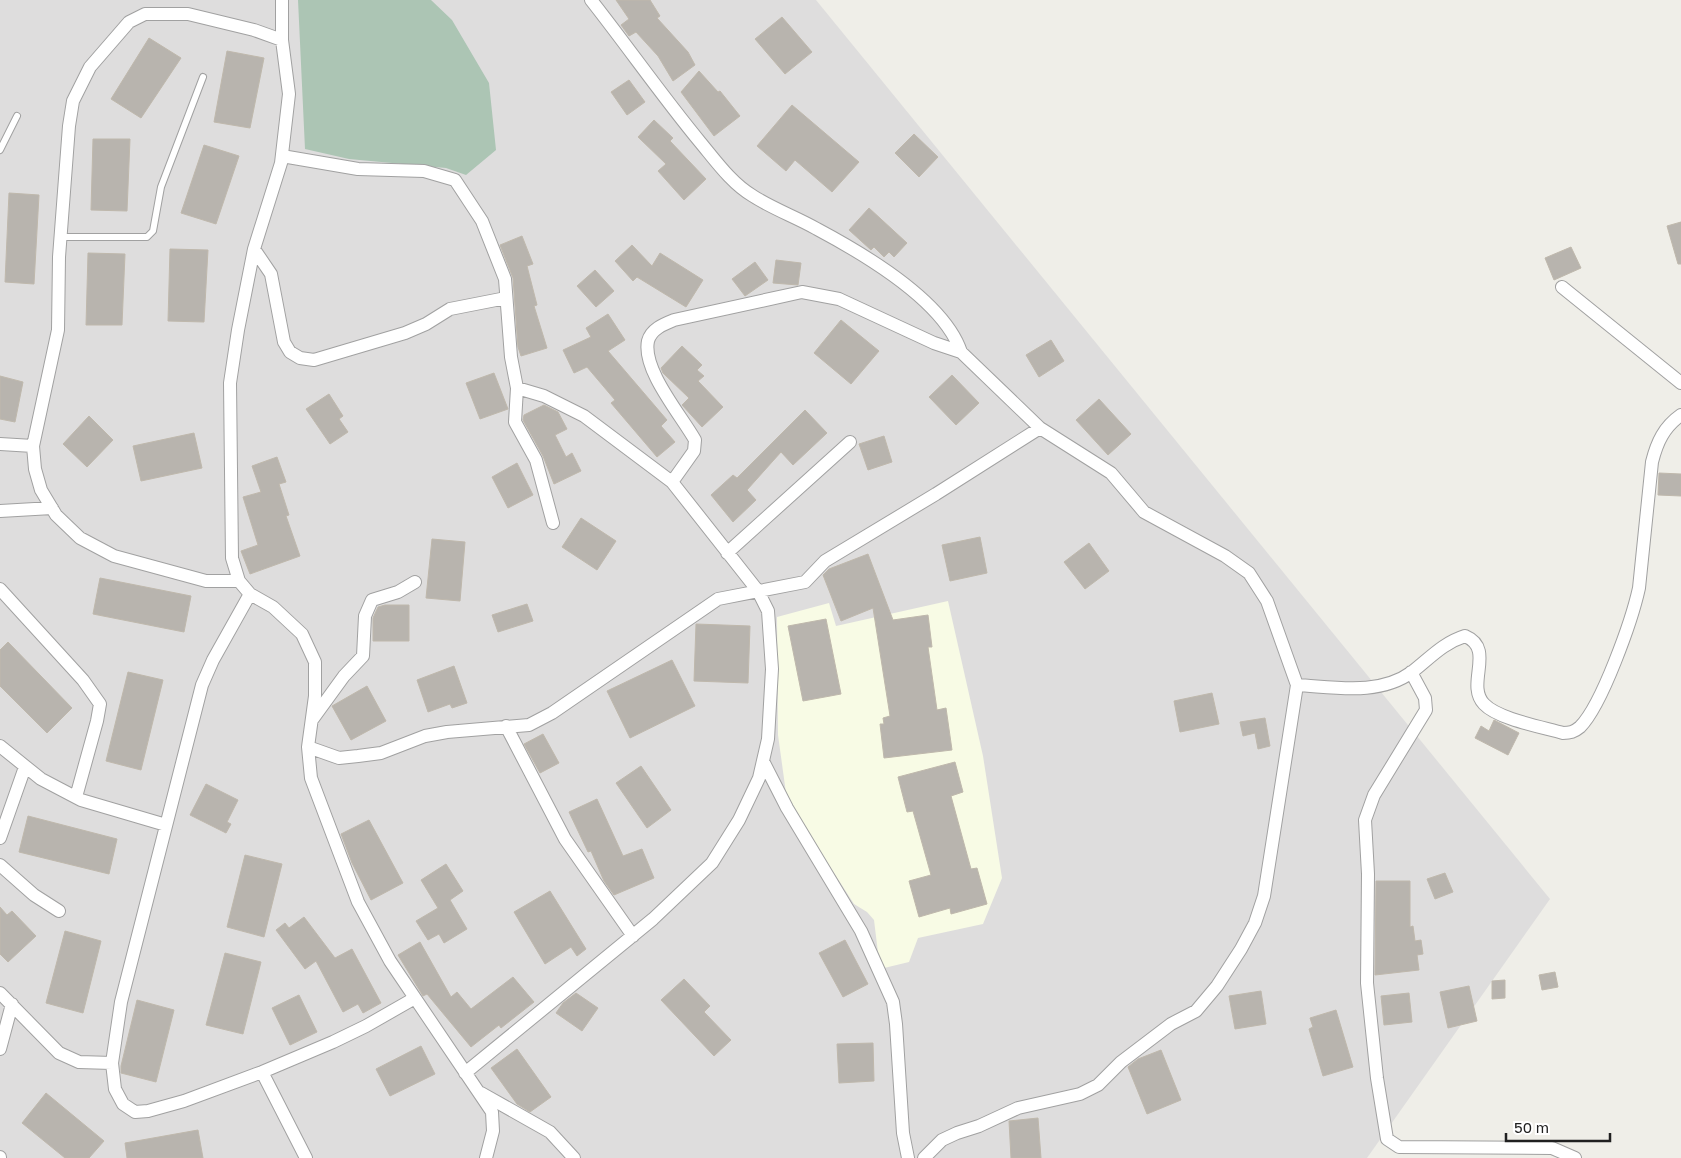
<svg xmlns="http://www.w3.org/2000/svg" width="1681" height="1158" font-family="'Golos Text',sans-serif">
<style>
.residential{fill:#dedddd}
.education{fill:#f8fbe5}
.cemetery{fill:#acc5b4}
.building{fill:#b8b4ae;stroke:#bfb8ac}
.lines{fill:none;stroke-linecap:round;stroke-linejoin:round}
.lane-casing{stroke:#a1a1a1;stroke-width:8}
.street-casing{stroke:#a1a1a1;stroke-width:14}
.lane{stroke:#fff;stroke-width:6}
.street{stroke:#fff;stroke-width:12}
</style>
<rect width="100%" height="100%" fill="#efeee8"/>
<!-- residential -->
<path class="residential" d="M0,0H816L1550,899L1367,1158H0Z"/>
<!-- education -->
<path class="education" d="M948,601L983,756L1002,878L983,924L918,938L909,962L880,969L874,920L867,912L854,904L816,845L786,793L778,735L777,617L829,603L836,626Z"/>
<!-- cemetery -->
<path class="cemetery" d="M298,0H431L452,20L489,83L496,150L466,175L446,168L349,159L305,149Z"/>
<!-- building -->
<path class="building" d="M616,0H650L660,16L657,18L688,52L695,65L673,81L658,56L636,32L629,36L621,25L629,19Z
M782,17L812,52L785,74L755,39Z
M149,38L181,58L141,118L111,99Z
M227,51L264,58L250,128L214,122Z
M699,71L718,92L720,91L740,116L714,136L681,92Z
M629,80L645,102L627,115L611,92Z
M792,105L859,162L832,192L795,160L786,171L757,146Z
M654,120L673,138L670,141L706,179L684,200L658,171L666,164L638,137Z
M914,134L938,157L919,177L895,153Z
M93,139H130L127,211L91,210Z
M204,145L239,156L216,224L181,213Z
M9,193L39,195L34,284L5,282Z
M869,208L907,243L894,257L889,252L884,257L874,247L871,250L849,230Z
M1681,222V264H1678L1667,226Z
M522,236L533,264L527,266L537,305L534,306L547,348L521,356L518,347L513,278L500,245Z
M632,245L652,266L660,253L703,280L686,307L637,277L633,281L615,261Z
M1571,247L1581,268L1554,280L1545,258Z
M170,249L208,250L204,322L168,321Z
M88,253L125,254L122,325H86Z
M776,260L801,263L798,285L773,283Z
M755,262L768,280L745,296L732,279Z
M595,270L614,291L596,307L577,286Z
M608,314L625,340L608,351L667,420L661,426L675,442L657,457L611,403L615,400L587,367L574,373L563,350L591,337L586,328Z
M841,320L879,351L851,384L814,353Z
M1051,340L1064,361L1039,377L1026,355Z
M682,346L702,365L697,370L704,376L698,381L723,407L702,427L682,405L689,398L663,373L661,368Z
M494,373L508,409L480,419L466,383Z
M952,375L979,403L956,425L929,397Z
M0,376L23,382L15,422L0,419Z
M329,394L343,416L339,419L348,432L330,444L306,409Z
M1099,399L1131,434L1108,455L1076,420Z
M544,405L558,412L567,429L555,435L566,457L572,453L581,471L554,484L543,456L523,420L524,415Z
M805,410L827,433L793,465L781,452L747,490L756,500L733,522L711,495L733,475L737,478Z
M89,416L113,440L87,467L63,444Z
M194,433L202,468L141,481L133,446Z
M884,436L892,462L868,470L859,444Z
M277,457L286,482L279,484L289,515L286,516L300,556L250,574L241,551L258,545L243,497L261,492L252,466Z
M517,463L533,495L508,508L492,477Z
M1659,473L1681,474V496L1658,495Z
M581,518L616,541L597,570L562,547Z
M980,537L987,573L950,581L942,545Z
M432,539L465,542L460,601L426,598Z
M1089,543L1109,571L1085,589L1064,562Z
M868,554L893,620L928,615L932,647H928L937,710L946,708L952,750L884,758L880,724H884L883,718L890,716L873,608L841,621L823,575L829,569Z
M100,578L191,596L184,632L93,614Z
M527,604L533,621L498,632L492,615Z
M385,605H409V641H373V618L378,607Z
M826,619L841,694L803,701L788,626Z
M696,624L750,626L748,683L694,681Z
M8,642L72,708L47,733L0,686V650Z
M672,660L695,706L630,738L607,691Z
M454,666L467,703L452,708L450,704L428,712L417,680Z
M128,672L163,680L141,770L106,761Z
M367,686L386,721L351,740L332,706Z
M1212,693L1219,724L1180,732L1174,701Z
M1265,718L1270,746L1258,749L1255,733L1243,736L1240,722Z
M1494,720L1519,733L1508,755L1475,738L1481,726L1489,731Z
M543,734L559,763L540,773L524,744Z
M955,762L963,792L951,796L971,869L977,868L987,904L951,914L950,908L919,917L909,881L931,875L913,811L907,812L898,777Z
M641,766L671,810L647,828L616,783Z
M206,784L238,800L227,822L231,824L226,833L190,815Z
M597,799L623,856L642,849L654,878L614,895L604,881L591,851L588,852L569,812Z
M28,816L117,839L109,874L19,852Z
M369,820L403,883L371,900L352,863L341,834Z
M245,855L282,864L264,937L227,927Z
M446,864L463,891L450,900L467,929L444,943L439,934L428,940L416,921L438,908L421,880Z
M1445,873L1453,892L1435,899L1427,879Z
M1376,881H1410V927L1413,926L1415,941L1421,940L1423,954L1417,955L1419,970L1375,975Z
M550,891L586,949L577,956L571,947L545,964L514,912Z
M0,907L7,915L12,911L36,936L8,962L0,954Z
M304,917L335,958L352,949L381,1003L363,1013L358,1004L343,1012L316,961L305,969L276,930L285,923L289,928Z
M65,931L101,941L83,1013L46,1003Z
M845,940L868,984L843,997L819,953Z
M420,942L451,997L457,992L471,1009L513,977L534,1002L501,1028L499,1025L471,1047L427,994L423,996L398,955Z
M225,953L261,962L243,1034L206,1025Z
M1555,972L1558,987L1542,990L1539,975Z
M684,979L710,1006L704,1012L731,1040L714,1056L661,1000Z
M1505,980V998L1492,999V981Z
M1469,986L1477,1021L1448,1028L1440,992Z
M1261,991L1266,1024L1235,1029L1229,996Z
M576,993L598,1008L582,1031L556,1013L563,1003Z
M1409,993L1412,1022L1384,1025L1381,996Z
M299,995L317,1032L290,1045L272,1008Z
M137,1000L174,1010L156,1082L121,1073V1066Z
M1336,1010L1353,1067L1323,1076L1309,1029L1313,1027L1310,1018Z
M873,1043L874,1081L839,1083L837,1044Z
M421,1046L435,1074L390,1096L376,1069Z
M517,1049L551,1097L530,1112L517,1104L491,1068Z
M1161,1050L1181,1100L1147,1114L1128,1067L1138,1059Z
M46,1093L104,1141L89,1158H65L22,1123Z
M1038,1118L1041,1158H1011L1009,1121Z
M198,1130L203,1158H127L125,1143Z"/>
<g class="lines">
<defs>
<path id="lane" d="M0,150L17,116
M61,237H147L153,231L161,187L203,77"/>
<path id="street" d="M282,0V40L289,94L281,163L254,249L238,330L230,383L232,558L239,581L250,594L273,607L302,634L315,662V696L308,747L311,778L358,902L390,961L492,1112L493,1131L486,1158
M591,0C628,47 662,96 700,142C715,160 732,184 753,196C773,209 796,217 817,229C864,254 944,301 961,352
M282,156L358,169L424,171L455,180L482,221L505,279L511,357L517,388L515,422L536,460L553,523
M254,249L271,274L284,342L290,352L300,358L314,360L405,333L426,324L450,309L506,298
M1562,287L1681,383
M0,444L33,446
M672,482L694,451L695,440C681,415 642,370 648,341C651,329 664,324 674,320L802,292L839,299L934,343L961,352L1040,428L1111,473L1144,512L1225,556L1249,573L1267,601L1297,685L1264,896L1255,923L1241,949L1217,986L1196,1011L1171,1024L1121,1062L1098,1085L1080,1094L1018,1108L979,1126L957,1133L942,1140L924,1158
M0,511L52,508
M727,553L850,442
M239,581H206L114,556L80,538L56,515L41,490L35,469L33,446L58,330L59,257L69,126L73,101L90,67L129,22L145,14H188L254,30L282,40
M0,589L83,680L100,704L97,721L76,797
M250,594L213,660L202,685L121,1002L112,1063L115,1089L123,1104L135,1112L148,1111L184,1101L262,1072L333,1042L366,1026L415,998
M1411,672L1425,698L1426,710L1374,795L1365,820L1368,874L1367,983L1377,1078L1387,1139L1399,1147L1552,1148L1575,1158
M1297,685C1335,687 1379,696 1412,672C1430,658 1443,643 1465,636C1496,649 1465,684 1484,704C1498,719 1542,727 1563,733C1570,733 1574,732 1580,727C1602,705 1632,620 1639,588L1652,462C1657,442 1664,427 1681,415
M312,720L344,676L363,656L365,616L372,600L398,592L415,582
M506,726L565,839L633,936
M0,746L41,779L81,800L166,825
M308,747L339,758L358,756L381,753L425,736L447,732L529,725L552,713L718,599L805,582L825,561L936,494L1040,428
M763,761L787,808L861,931L893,1002L896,1024L903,1133L908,1158
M0,838L25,767
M0,865L34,895L59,911
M0,993L59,1053L79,1062L112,1063
M0,1049L12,1004
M262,1072L306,1158
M465,1073L653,919L712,863L739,820L759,778L768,739L772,669L768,611L758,591L672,482L584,416L544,396L517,388
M481,1093L550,1132L574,1158
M0,1157V1158"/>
</defs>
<!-- lane casing -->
<use href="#lane" class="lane-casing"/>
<!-- street casing -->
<use href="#street" class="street-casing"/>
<!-- lane -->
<use href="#lane" class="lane"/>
<!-- street -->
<use href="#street" class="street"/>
</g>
<!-- scale -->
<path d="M1506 1133v8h104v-8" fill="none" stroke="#202020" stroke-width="2.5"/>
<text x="1514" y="1133" font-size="15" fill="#202020" stroke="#ffffff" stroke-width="4" paint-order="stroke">50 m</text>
</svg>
